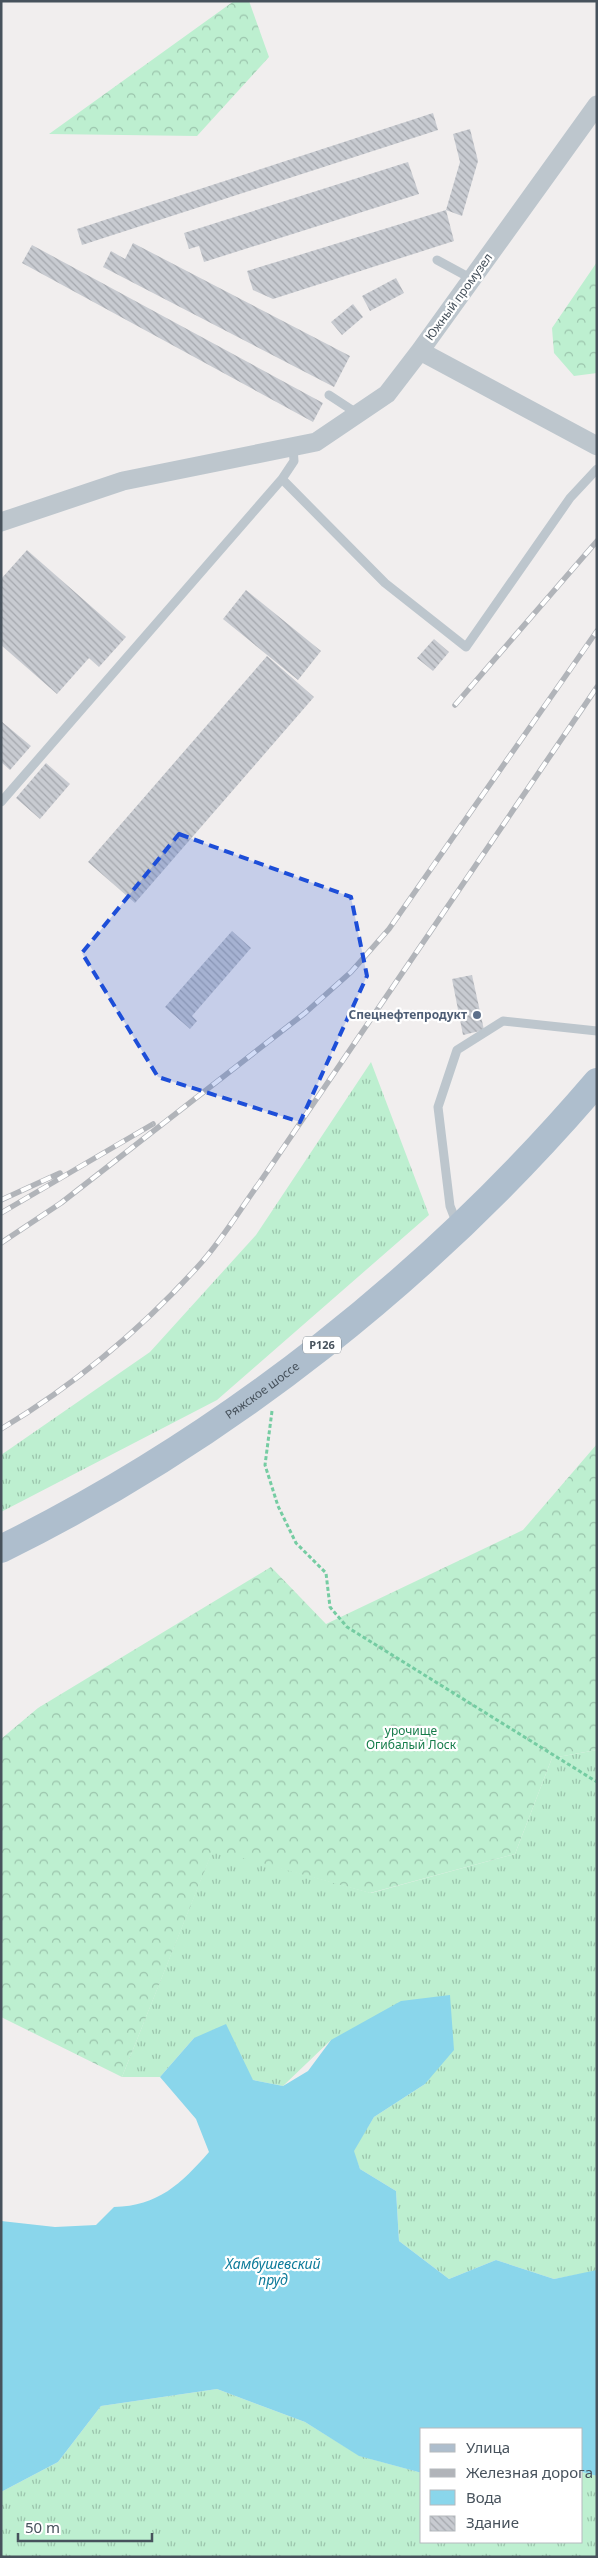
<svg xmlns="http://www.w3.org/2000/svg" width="598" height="2558" font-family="'Noto Sans',sans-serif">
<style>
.grass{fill:url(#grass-tufts)}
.forest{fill:url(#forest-crowns)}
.water{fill:#8ad6eb}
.building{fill:url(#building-back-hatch)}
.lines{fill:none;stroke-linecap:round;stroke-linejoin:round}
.path{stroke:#75cca2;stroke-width:3;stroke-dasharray:4 2.5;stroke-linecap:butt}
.lane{stroke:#bdc6cd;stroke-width:9}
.street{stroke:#bdc6cd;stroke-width:19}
.primary{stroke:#aebecd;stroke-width:28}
.rail-casing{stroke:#b1b4b9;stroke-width:5.5}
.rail{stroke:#fff;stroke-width:4;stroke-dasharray:11;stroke-linecap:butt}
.marked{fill:#1d4ed8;fill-opacity:0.2;stroke:#1d4ed8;stroke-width:4;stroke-dasharray:10 6;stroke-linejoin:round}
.service-dot{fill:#5c6f8a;stroke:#fff;stroke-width:2}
.labels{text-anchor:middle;stroke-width:4.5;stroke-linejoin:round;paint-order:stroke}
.shield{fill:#fff;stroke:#7e868d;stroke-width:1}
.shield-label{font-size:11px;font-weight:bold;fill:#47525c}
.street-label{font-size:12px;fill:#47525c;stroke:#fff}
.service-label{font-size:12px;font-weight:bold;fill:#4e5e75;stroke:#fff;text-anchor:end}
.park-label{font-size:12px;fill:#177d4b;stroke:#fff}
.water-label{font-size:14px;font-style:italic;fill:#0d7b9a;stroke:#fff}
</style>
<defs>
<pattern id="grass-tufts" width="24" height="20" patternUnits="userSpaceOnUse" patternTransform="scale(1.25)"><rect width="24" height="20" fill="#bdefd0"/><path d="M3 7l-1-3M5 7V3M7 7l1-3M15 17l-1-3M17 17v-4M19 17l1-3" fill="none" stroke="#9bc4ac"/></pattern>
<pattern id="forest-crowns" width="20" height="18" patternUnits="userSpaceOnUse" patternTransform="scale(1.25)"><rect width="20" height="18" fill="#bdefd0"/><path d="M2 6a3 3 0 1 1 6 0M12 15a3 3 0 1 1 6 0" fill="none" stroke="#9bc4ac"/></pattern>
<pattern id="building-back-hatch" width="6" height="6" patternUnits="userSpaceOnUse" patternTransform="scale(1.25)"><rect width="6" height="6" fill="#c8cbd1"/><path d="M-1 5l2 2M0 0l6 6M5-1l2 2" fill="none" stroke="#a4a7ad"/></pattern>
</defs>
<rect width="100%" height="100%" fill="#f1eeee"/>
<!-- grass -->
<path class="grass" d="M371,1062L429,1215L217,1400L1,1512V1455L150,1352L256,1235Z
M597,1750V2271L554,2279L496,2260L449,2279L399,2241L396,2191L360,2169L353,2151L374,2117L425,2084L331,2040L283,2086L253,2080L194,2038L160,2077H122L213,1849L371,1893L515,1854L552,1758Z
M217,2389L305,2422L360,2456L422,2473V2542H582V2472L597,2476V2557H1V2492L58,2462L101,2406Z"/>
<!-- forest -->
<path class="forest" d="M234,1H249L269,57L197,136L49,134Z
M597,262V373L574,376L554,353L552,328Z
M597,1444V1750L552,1758L515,1854L370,1893L213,1850L122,2077L1,2017V1739L38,1708L271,1567L326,1624L523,1530Z"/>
<!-- water -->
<path class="water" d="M450,1995L454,2050L425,2084L374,2117L354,2151L360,2169L396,2191L399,2241L449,2279L496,2260L554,2279L597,2270V2476L582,2472V2429H422V2473L359,2456L305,2422L217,2389L101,2406L58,2462L1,2492V2221L55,2227L96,2225L114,2207C158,2206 181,2184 209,2152L196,2119L160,2077L194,2038L226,2024L253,2080L283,2086L308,2071L331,2040L401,2001Z"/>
<!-- building -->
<path class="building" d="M433,113L438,130L82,245L77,229Z
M470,129L478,161L462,216L446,210L460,162L453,134Z
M408,162L419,194L204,262L199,246L189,249L184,233Z
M446,210L454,241L273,299L253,290L247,271Z
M133,243L350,356L334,387L103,267L111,251L125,259Z
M32,245L323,403L313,422L22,263Z
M396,278L404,293L370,311L362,296Z
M353,304L363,317L342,335L331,322Z
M27,550L126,637L99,667L89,658L57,694L1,645V579Z
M246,590L321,651L298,680L223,619Z
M434,639L449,652L433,671L417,658Z
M267,656L314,697L135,903L88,862Z
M1,721L31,746L10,770L1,762Z
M46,763L70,784L40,819L16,798Z
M232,931L251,948L192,1016L197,1021L190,1029L165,1007Z
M472,975L484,1030L463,1035L452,979Z"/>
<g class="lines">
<!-- path -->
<path class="path" d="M272,1411L265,1465L278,1506L296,1543L326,1573L330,1607L347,1627L597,1782"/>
<!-- lane -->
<path class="lane" d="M437,260L472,279
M329,395L358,414
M282,479L385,583L466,647L570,498L597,469
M1,802L282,479L294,461L293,447
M457,1224L450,1206L438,1107L457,1050L503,1021L597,1031"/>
<!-- street -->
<path class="street" d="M597,105L420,351L597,446
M1,522L123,481L316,442L387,394L420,351"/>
<!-- primary -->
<path class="primary" id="s1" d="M1,1549C228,1437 433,1274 597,1082"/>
<defs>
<path id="rail" d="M455,705L597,541
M1,1200L60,1173
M1,1213L153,1124
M1,1243L61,1203L305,1013L351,972L389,929L597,631
M1,1429C76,1384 144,1327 202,1262C224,1237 241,1208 260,1182L597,687"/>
</defs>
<!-- rail casing -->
<use href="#rail" class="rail-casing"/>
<!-- rail -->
<use href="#rail" class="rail"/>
</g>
<!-- marked area -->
<path class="marked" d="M179,834L351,897L367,976L300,1122L158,1077L82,953Z"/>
<!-- markers -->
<circle class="service-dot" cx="477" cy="1015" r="5"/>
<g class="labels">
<!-- shield labels -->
<rect class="shield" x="303" y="1336.5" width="38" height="17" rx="4"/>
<g class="shield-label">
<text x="322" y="1349">Р126</text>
</g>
<!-- street labels -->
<g class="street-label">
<text transform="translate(459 297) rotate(-54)" y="4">Южный промузел</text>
<text dy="4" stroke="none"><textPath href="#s1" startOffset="306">Ряжское шоссе</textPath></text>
</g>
<!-- service labels -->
<g class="service-label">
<text x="467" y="1019">Спецнефтепродукт</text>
</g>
<!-- park labels -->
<g class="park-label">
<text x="411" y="1735">урочище<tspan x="411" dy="14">Огибалый Лоск</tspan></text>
</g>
<!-- water labels -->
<g class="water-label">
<text x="273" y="2269">Хамбушевский<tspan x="273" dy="16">пруд</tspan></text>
</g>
</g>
<!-- border -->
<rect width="598" height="2558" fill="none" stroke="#47525c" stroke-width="5"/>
<!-- legend -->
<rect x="420" y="2428" width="162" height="115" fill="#ffffff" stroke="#b5babe"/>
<rect x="430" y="2444" width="25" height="8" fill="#aebecd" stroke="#b5babe"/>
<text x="466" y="2453" font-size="15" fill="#47525c">Улица</text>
<rect x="430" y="2469" width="25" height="8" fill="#b1b4b9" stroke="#b5babe"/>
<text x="466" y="2478" font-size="15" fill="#47525c">Железная дорога</text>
<rect x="430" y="2490" width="25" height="15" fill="#8ad6eb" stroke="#b5babe"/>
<text x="466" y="2503" font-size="15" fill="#47525c">Вода</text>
<rect x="430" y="2516" width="25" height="15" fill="url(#building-back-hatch)" stroke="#b5babe"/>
<text x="466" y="2528" font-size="15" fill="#47525c">Здание</text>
<!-- scale -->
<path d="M18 2533v8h134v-8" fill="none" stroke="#47525c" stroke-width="2.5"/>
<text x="25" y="2533" font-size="15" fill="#47525c" stroke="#ffffff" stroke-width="4" paint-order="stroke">50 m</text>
</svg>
